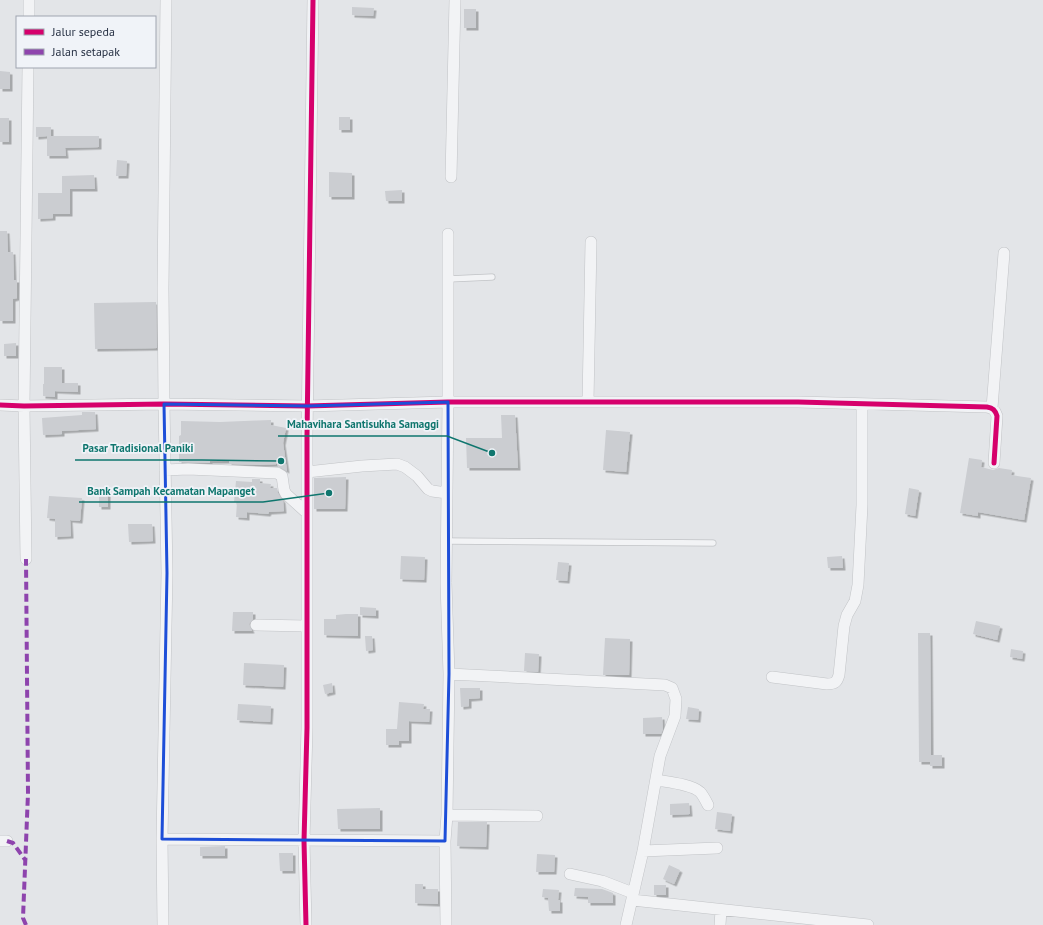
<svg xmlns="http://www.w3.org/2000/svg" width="1043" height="925" font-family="'PT Sans',sans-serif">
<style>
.building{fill:#cbcdd1;filter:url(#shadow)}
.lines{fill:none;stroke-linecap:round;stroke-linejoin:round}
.lane-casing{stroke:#c1c3c6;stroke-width:7}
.street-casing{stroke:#c1c3c6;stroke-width:12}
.lane{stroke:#f2f3f5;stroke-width:5.5}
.street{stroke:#f2f3f5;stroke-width:11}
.quiet{stroke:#8e44ad;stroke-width:4;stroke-dasharray:8 4;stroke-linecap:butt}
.cycleway-casing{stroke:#f0f3f8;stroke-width:8}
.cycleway{stroke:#d6006c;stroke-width:5}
.marked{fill:none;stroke:#1d4ed8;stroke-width:3;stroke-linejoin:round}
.leader{fill:none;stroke:#0f766e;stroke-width:1.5}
.callout-dot{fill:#0f766e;stroke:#f0f3f8;stroke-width:1.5}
.callout-label{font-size:11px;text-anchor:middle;font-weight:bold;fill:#0f766e;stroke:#f0f3f8;stroke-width:3.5;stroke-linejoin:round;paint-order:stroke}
</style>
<defs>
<filter id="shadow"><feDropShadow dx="2.5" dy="2.5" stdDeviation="0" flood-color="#0004"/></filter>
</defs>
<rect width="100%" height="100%" fill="#e3e5e8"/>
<!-- building -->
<path class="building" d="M352,7L374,8L373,16L352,15Z
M464,9H476V28H464Z
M0,71L10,72V89H0Z
M339,117H350V130H339Z
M0,118H9V142H0Z
M36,127H51V136H99V147L65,148L66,156H47V136L36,137Z
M117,160L127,161L126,176H116Z
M329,172L352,173V197H329Z
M94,175L95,189H70V214H53V218L38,219V193H62V176Z
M402,190V201H386L385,191Z
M0,231H7L8,252H13L14,280H17V298L13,299V321H0Z
M156,302L157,348L95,349L94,303Z
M16,343V356H4V344Z
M44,367H62V383H78V392L55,391V397L43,396V384H44Z
M82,412H95L96,429L62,431V434L43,435L42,418L82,415Z
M501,415H515L518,468H467L466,438H502Z
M271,420V425L286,428L283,443L287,471L278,466L277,464L260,465L229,464V461H210V463L179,462V436L181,435V421L220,422Z
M606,430L630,432L626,472L603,470Z
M969,458L982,460L981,467L993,470L999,468L1012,470L1011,475L1031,478L1024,520L978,512V516L960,513Z
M346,477L345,509H314V478Z
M252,479H260V483L271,484L270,488H277L278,493L283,501L284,511L269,512L268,514L247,512V518L236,517L237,502H234L236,481L252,482Z
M909,488L919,490L915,516L905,514Z
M99,489H108V507H99Z
M49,496L82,498L80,521L70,520L71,536L55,537V519L47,518Z
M128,524H152L153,541L129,542Z
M401,556L425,557L424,580L400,579Z
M842,556L843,568H828L827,557Z
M558,562L569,563L567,581L556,580Z
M360,607L376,608V616L360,615Z
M233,612H253V619L249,624L252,631H232Z
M346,614H358V636L324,635V619H336V615Z
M976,621L1000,626L997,640L973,634Z
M918,633H930L931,755H942V766H930V762H919Z
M365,636H372L373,650L366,651Z
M605,638L630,639L629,675H603Z
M1011,649L1023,651L1022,659L1010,657Z
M525,653L539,654L538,672L524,671Z
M244,663L284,665L283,687L243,685Z
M332,683L333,692L325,694L323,685Z
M460,688H480V698L469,699V706L461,707Z
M399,702L424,704L423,709H430L429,722L409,721V741H399V745H386V729H397Z
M238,704L271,706L270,722L237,720Z
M688,707L699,709L698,720L686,719Z
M662,717L663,729L661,734H643V718Z
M689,803L690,814L670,815V804Z
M380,808V829H338L337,809Z
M717,812L732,814L730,831L715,829Z
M458,822H487L486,847L457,846Z
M225,846V856H200V847Z
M279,853H293V871H280Z
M537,854L555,855L554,872H536Z
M669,865L680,870L674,884L663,879Z
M415,884H423V889H438V904L415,903Z
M654,885H666V895H654Z
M575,888L602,889L613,893V903H588V897L574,896Z
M543,889L559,890L558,900H560V911H549L548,898L542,897Z"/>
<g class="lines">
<defs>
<path id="lane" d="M448,279L492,277
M447,541L713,543"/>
<path id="street" d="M29,17V0
M451,177L455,0
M588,402L591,242
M0,405L24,406L164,404L307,406L448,402H798L987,407C993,408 995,410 997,416L994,463
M992,408L1004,253
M165,470L188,469L277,473L282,476L284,490L286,494L307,513
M307,472L362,466L397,464L405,467L417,476L428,489L432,491L447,493
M26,559L24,406L28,67
M256,625L306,626
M449,674L665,685L672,688L676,699L675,716L660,756L643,851L626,925
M772,677L827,684C835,684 837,682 839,675L844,626L847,615L855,601L858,585L862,505V404
M656,780C667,782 691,784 700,792C703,795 706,801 708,805
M447,815L537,816
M162,839L167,573L164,404L163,289L166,0
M0,841H7
M445,841L447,815L449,674L446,583L448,402V234
M643,851L717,848
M570,874L602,881L633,893
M632,900L868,925
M163,925L162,839L445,841L446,925
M306,925L304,841L307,728V436L313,0
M720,925L721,910"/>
</defs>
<!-- lane casing -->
<use href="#lane" class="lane-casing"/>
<!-- street casing -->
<use href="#street" class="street-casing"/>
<!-- lane -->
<use href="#lane" class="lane"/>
<!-- street -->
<use href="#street" class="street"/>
<!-- quiet -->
<path class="quiet" d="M7,841L13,843L26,861
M26,925L23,918L28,793L26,559"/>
<defs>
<path id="cycleway" d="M0,405L24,406L164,404L307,406L448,402H798L987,407C993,408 995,410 997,416L994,463
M306,925L304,841L307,728V436L313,0"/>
</defs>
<!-- cycleway casing -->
<use href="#cycleway" class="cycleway-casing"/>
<!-- cycleway -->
<use href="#cycleway" class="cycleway"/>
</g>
<!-- marked area -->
<path class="marked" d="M448,402L449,674L445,841L162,839L167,573L164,404L307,406Z"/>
<!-- callouts -->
<path class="leader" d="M492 453L447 436H278M281 461L202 460H75M329 493L263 502H79"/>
<g class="callout-dot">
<circle cx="492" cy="453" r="4"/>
<circle cx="281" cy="461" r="4"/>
<circle cx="329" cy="493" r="4"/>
</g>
<g class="callout-label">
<text x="363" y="428">Mahavihara Santisukha Samaggi</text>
<text x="138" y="452">Pasar Tradisional Paniki</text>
<text x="171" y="495">Bank Sampah Kecamatan Mapanget</text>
</g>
<!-- legend -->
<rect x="16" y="16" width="140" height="52" fill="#f0f3f8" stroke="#a0a5b0"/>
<rect x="24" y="29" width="20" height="6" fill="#d6006c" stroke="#a0a5b0"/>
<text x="52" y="36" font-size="12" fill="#273144">Jalur sepeda</text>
<rect x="24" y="49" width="20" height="6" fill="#8e44ad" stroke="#a0a5b0"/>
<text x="52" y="56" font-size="12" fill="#273144">Jalan setapak</text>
</svg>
